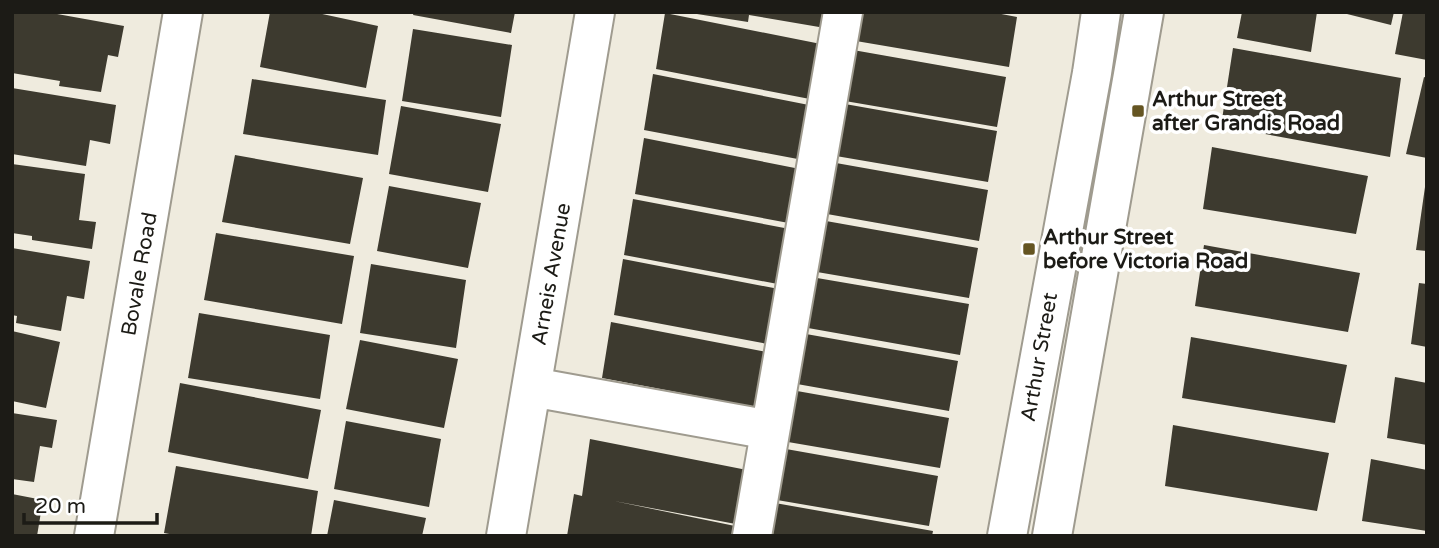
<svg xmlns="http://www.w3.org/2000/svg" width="1439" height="548" font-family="'Varela Round',sans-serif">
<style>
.building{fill:#3d3a2f}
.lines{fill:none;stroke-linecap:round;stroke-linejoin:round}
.street-casing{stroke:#9f9b8f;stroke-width:42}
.secondary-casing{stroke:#9f9b8f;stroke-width:42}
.street{stroke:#fff;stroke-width:38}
.secondary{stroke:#fff;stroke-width:38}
.poi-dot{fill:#655522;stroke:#fff;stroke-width:2.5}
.labels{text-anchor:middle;stroke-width:7;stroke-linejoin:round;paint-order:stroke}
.poi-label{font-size:21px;font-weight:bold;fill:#1c1b16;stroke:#fff;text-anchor:start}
.street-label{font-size:21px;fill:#1c1b16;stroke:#fff}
</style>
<rect width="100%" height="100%" fill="#efebde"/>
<!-- building -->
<path class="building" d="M12,12H46L124,26L118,57L108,55L101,92L59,86L60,81L12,73Z
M270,12H313L378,26L366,88L260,67Z
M414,12H515L511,33L413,15Z
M697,12H827L825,28L749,15L748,22L697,14Z
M861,12H991L1017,17L1009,67L856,41Z
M1242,12H1317L1311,52L1237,38Z
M1339,12H1394L1391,25Z
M1403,12H1427V60L1395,54Z
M665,13L826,45L815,100L656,69Z
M413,29L512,45L501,117L402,101Z
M1233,48L1401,78L1390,157L1221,126Z
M853,50L1006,77L997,127L845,101Z
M653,74L814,106L803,160L644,130Z
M1424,77L1427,78V158L1406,154Z
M252,79L386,100L378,155L243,134Z
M12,88L116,105L110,144L90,140L86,166L12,154Z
M845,104L997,131L988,182L836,156Z
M401,106L501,124L488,192L389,174Z
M644,138L805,170L794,224L635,194Z
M1212,147L1368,176L1356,234L1203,209Z
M235,155L363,178L350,244L222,222Z
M836,163L988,190L979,241L827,214Z
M12,164L85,174L79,220L96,222L92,249L32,240V236L12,233Z
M389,186L481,203L468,268L377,251Z
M1425,187L1427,188V251L1416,250Z
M633,199L795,230L783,285L624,255Z
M826,221L978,248L969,298L817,272Z
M216,233L354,256L342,324L204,300Z
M1204,245L1360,273L1348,332L1195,306Z
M12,248L90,261L84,299L67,296L61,331L16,323L17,316L12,315Z
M623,259L784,290L773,345L614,315Z
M371,264L466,280L456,348L360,333Z
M817,278L969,304L960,355L808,328Z
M1419,283L1427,284V347L1411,344Z
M199,313L330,335L320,399L188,378Z
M611,322L772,353L761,408L602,378Z
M12,331L60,342L46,408L12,401Z
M806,334L958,361L949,411L797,384Z
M1191,337L1347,365L1335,423L1182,398Z
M360,340L458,359L444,428L346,409Z
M1395,377L1427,383V445L1387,438Z
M180,383L321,410L308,479L168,452Z
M797,391L949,418L940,468L788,442Z
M12,413L57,420L52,448L40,446L34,482L12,479Z
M346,421L441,439L429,507L334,489Z
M1173,425L1329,453L1317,511L1165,486Z
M590,439L752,471L741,525L614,501L735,526L733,536H567L574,494L582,496Z
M786,449L938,476L929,526L777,500Z
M1371,459L1427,470V531L1362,521Z
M176,466L318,491L311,536H180L164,533Z
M12,494L43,500L37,536L28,534V536H12Z
M334,500L426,518L422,536H327Z
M775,503L933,531L932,536H768Z"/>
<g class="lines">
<defs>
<path id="street" d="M532,387L770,430
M94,536L183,12
M506,536L595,12
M752,536L843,12"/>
<path id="secondary" d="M1007,536L1092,73L1101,12
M1052,536L1144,12"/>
</defs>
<!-- street casing -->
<use href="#street" class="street-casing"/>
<!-- secondary casing -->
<use href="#secondary" class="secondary-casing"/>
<!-- street -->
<use href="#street" class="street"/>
<!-- secondary -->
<use href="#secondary" class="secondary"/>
</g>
<!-- markers -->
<g class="poi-dot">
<rect x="1131" y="104" width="14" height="14" rx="3.5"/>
<rect x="1022" y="242" width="14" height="14" rx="3.5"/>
</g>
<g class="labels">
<!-- poi labels -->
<g class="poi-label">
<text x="1152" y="106">Arthur Street<tspan x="1152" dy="24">after Grandis Road</tspan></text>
<text x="1043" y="244">Arthur Street<tspan x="1043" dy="24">before Victoria Road</tspan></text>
</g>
<!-- street labels -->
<g class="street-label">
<text transform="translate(139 274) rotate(-80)" y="7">Bovale Road</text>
<text transform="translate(551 274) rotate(-80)" y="7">Arneis Avenue</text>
<text transform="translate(1039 357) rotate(-80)" y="7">Arthur Street</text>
</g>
</g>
<!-- border -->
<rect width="1439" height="548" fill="none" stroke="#1c1b16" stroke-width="28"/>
<!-- scale -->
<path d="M24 513v10h133v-10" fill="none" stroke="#1c1b16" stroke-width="3.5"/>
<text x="35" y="513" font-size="21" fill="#1c1b16" stroke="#ffffff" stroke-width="5" paint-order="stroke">20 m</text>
</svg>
